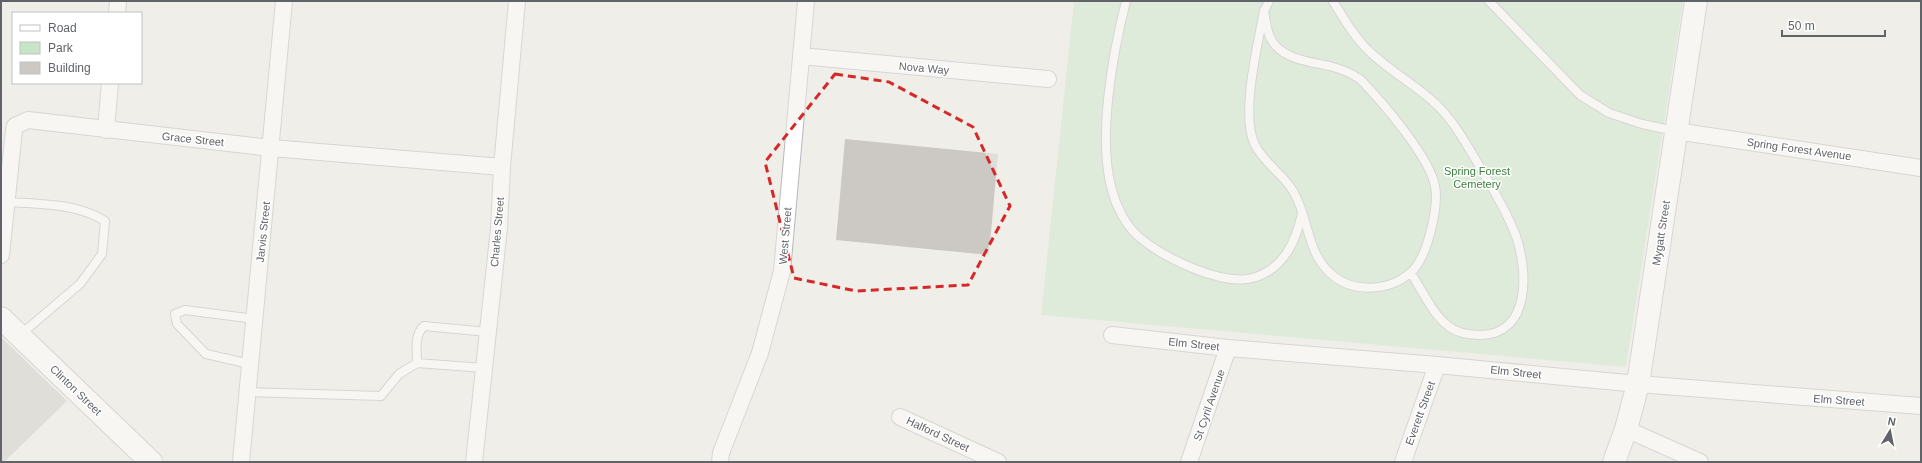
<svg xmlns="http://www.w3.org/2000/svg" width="1922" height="463" font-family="Arial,sans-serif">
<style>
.green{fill:#c8e5c8}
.building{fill:#ccc9c5}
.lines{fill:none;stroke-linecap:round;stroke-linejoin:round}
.lane-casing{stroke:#b5b8bb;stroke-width:10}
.street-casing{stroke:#b5b8bb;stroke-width:18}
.secondary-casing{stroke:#b5b7bb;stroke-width:24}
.lane{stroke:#fff;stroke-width:8}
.street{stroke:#fff;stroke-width:16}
.secondary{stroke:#fff;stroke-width:22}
.marked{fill:none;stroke:#d62828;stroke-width:3;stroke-dasharray:8 5;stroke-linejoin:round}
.labels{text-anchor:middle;stroke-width:3;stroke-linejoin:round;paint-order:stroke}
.street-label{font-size:11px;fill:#606367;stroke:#fff}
.park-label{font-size:11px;fill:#3d813f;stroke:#fff}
</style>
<rect width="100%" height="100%" fill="#f0eee9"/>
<!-- green -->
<path class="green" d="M1074,1H1683L1626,367L1041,315Z"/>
<!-- building -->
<path class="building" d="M845,139L998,154L989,255L836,240Z
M1,337L67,401L4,462H1Z"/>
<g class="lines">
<defs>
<path id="lane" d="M1126,1C1113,52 1097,139 1112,190C1116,206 1126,226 1139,237C1164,258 1224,288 1256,277C1285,267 1296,240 1302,214
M1333,1C1344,19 1355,38 1370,52C1391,72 1416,85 1437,105C1455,123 1467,145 1480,167C1493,189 1507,212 1516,236C1528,271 1531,334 1481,335C1469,335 1456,333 1447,325C1433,314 1421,289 1411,273
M1489,1L1580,95L1609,113L1642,124L1675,131
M1264,11C1266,22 1267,37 1276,46C1290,61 1314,62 1333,67C1344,70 1353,74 1361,80C1383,103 1429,156 1435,186C1439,207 1427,260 1410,273C1388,292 1351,293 1330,273C1306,251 1309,217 1293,191C1283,174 1264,163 1255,145C1240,115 1258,44 1264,11L1269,1
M6,202C40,204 76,203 105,221L102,254L80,284L20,335
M417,363C417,350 414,335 424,326L488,332
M250,364L206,354L177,324L175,314L185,310L255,319
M248,392L381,396L399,374L417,363L484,368"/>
<path id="street" d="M117,13L118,1
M801,56L1048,79
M106,130L110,83
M1676,131L1921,168
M1,255L14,130L15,126L28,120L271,148L502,167
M1112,335L1228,348L1437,365L1638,384L1921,406
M900,417L998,462
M1626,429L1700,462
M241,462L284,1
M474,462L499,228L502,167L517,1
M720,462L721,453L760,353L782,271L806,1
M1189,462L1228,348
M1403,462L1437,365"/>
<path id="secondary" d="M1,318L151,462
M1614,462L1626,429L1638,384L1696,1"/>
</defs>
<!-- lane casing -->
<use href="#lane" class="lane-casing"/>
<!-- street casing -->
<use href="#street" class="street-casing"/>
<!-- secondary casing -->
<use href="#secondary" class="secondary-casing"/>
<!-- lane -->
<use href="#lane" class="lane"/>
<!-- street -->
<use href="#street" class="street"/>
<!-- secondary -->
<use href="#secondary" class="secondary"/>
</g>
<!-- marked area -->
<path d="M0 0H1922V463H0ZM835,74L889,82L973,127L1010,206L968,285L856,291L794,278L765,162Z" fill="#f0eee9" fill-opacity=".55" fill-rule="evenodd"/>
<path class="marked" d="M835,74L889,82L973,127L1010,206L968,285L856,291L794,278L765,162Z"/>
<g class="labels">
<!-- street labels -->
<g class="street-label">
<text transform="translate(924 68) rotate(5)" y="4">Nova Way</text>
<text transform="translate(193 139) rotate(6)" y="4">Grace Street</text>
<text transform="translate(1799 149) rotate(8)" y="4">Spring Forest Avenue</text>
<text transform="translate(263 232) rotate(-84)" y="4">Jarvis Street</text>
<text transform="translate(497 232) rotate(-85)" y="4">Charles Street</text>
<text transform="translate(1661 233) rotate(-81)" y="4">Mygatt Street</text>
<text transform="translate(785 236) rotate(-85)" y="4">West Street</text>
<text transform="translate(1194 344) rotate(6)" y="4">Elm Street</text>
<text transform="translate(1516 372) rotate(6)" y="4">Elm Street</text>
<text transform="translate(76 390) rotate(44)" y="4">Clinton Street</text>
<text transform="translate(1839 400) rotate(4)" y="4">Elm Street</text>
<text transform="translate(1209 405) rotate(-71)" y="4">St Cyril Avenue</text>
<text transform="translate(1420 413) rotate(-70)" y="4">Everett Street</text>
<text transform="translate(938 434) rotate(25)" y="4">Halford Street</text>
</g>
<!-- park labels -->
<g class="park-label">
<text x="1477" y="175">Spring Forest<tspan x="1477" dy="13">Cemetery</tspan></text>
</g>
</g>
<!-- border -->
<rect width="1922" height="463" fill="none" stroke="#606367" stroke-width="4"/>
<!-- legend -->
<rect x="12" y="12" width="130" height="72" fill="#ffffff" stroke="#bfc1c2"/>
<rect x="20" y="25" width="20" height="6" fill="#ffffff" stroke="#bfc1c2"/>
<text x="48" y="32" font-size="12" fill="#606367">Road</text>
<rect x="20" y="42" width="20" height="12" fill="#c8e5c8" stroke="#bfc1c2"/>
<text x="48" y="52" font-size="12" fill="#606367">Park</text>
<rect x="20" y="62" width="20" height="12" fill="#ccc9c5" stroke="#bfc1c2"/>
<text x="48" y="72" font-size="12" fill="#606367">Building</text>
<!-- north arrow -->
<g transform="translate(1890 431) rotate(10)" stroke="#ffffff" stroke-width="3" paint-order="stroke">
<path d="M0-3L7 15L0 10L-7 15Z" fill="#606367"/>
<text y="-6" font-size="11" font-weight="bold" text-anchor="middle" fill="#606367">N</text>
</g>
<!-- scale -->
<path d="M1782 30v6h103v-6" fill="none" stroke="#606367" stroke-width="2"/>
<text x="1788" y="30" font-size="12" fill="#606367" stroke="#ffffff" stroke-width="3" paint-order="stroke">50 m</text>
</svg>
